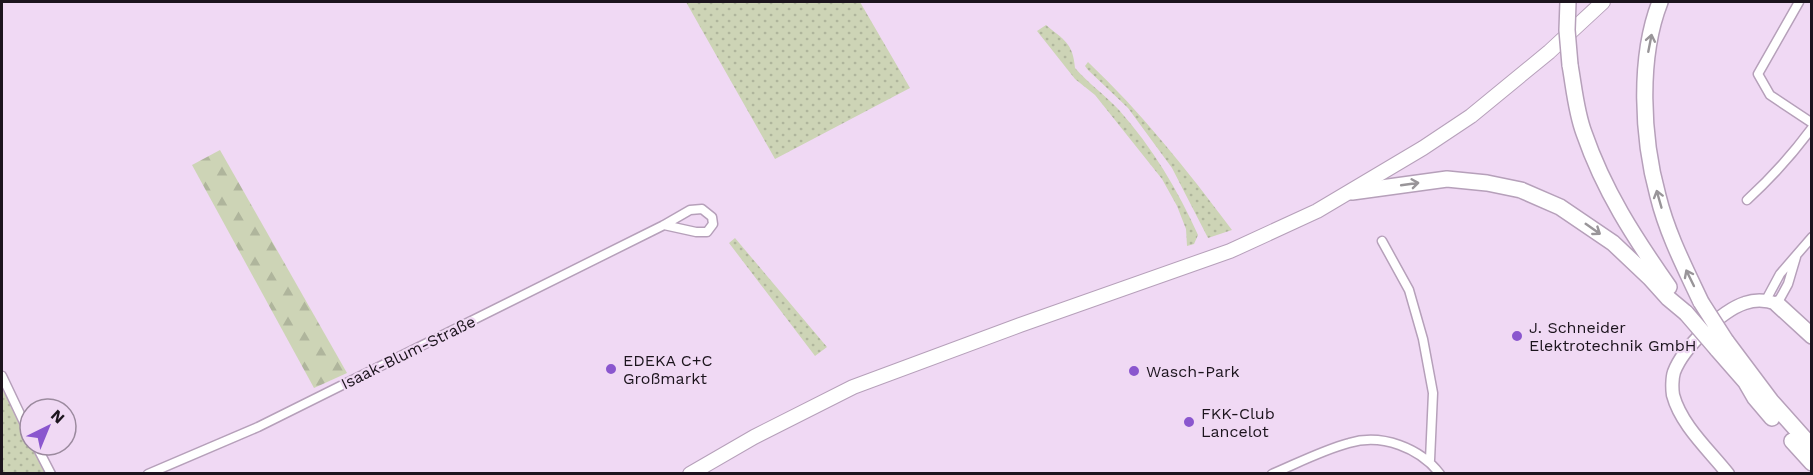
<svg xmlns="http://www.w3.org/2000/svg" width="1813" height="475" font-family="'Work Sans',sans-serif">
<style>
.grass{fill:url(#grass-dots)}
.forest{fill:url(#forest-firs)}
.lines{fill:none;stroke-linecap:round;stroke-linejoin:round}
.street-casing{stroke:#b6a0ba;stroke-width:11}
.secondary-casing{stroke:#b6a0ba;stroke-width:15}
.primary-casing{stroke:#b6a0ba;stroke-width:16}
.highway-casing{stroke:#b6a0ba;stroke-width:18}
.street{stroke:#fff;stroke-width:8}
.secondary{stroke:#fff;stroke-width:12}
.primary{stroke:#fff;stroke-width:14}
.highway{stroke:#fff;stroke-width:15}
.highway-bridge-casing{stroke:#b6a0ba;stroke-width:18;stroke-linecap:butt}
.highway-bridge{stroke:#fff;stroke-width:15}
.oneway{stroke:#999599}
.poi-dot{fill:#8a56ce;stroke:#f0d9f4;stroke-width:2}
.labels{text-anchor:middle;stroke-width:4.5;stroke-linejoin:round;paint-order:stroke}
.poi-label{font-size:16px;fill:#1c141d;stroke:#f0d9f4;text-anchor:start}
.street-label{font-size:16px;fill:#1c141d;stroke:#f0d9f4}
</style>
<defs>
<pattern id="grass-dots" width="8" height="8" patternUnits="userSpaceOnUse" patternTransform="scale(1.5)"><rect width="8" height="8" fill="#cdd4b6"/><path d="M2 2h.1M6 6h.1" fill="none" stroke="#afb59c" stroke-width="1.8" stroke-linecap="round"/></pattern>
<pattern id="forest-firs" width="22" height="20" patternUnits="userSpaceOnUse" patternTransform="scale(1.5)"><rect width="22" height="20" fill="#cdd4b6"/><path d="M5 1l3.5 6h-7zM16 11l3.5 6h-7z" fill="#afb59c"/></pattern>
</defs>
<rect width="100%" height="100%" fill="#f0d9f4"/>
<!-- grass -->
<path class="grass" d="M686,2H860L910,88L775,159Z
M1046,25C1064,40 1073,43 1075,68C1088,83 1105,95 1119,110C1152,147 1178,190 1198,235L1194,244L1187,246L1186,229L1177,206L1162,179L1095,95L1075,79L1037,31Z
M1088,62C1142,113 1187,170 1232,230L1208,238L1172,168L1128,108L1088,70L1085,66Z
M735,238L827,347L815,356L729,243Z
M2,388L46,473H2Z"/>
<!-- forest -->
<path class="forest" d="M220,150L347,373L314,388L192,165Z"/>
<g class="lines">
<defs>
<path id="street" d="M1799,2L1758,74L1770,95L1812,123
M1747,200C1771,178 1792,155 1812,128
M1382,241L1409,290L1423,339L1433,393L1430,460
M1766,300L1780,274L1812,237
M1777,304L1788,284L1796,257
M2,376L30,435
M36,445L51,474
M148,474L258,427L664,225L690,210L702,209L712,217L713,224L707,232H696L664,225
M1272,474C1298,463 1323,450 1349,443C1382,433 1420,448 1440,474"/>
<path id="secondary" d="M1728,474C1709,450 1681,425 1673,395C1672,389 1672,378 1674,372C1683,348 1721,311 1745,303C1756,299 1767,300 1777,304"/>
<path id="primary" d="M690,474L754,437L853,387L1020,325L1230,251L1317,211L1423,148L1471,116L1549,52L1603,2"/>
<path id="highway" d="M1660,2C1638,58 1642,138 1658,196C1667,233 1685,268 1701,302
M1570,65C1574,87 1576,112 1584,133C1604,191 1634,237 1669,287
M1352,192L1447,179L1487,183L1521,190L1560,207L1613,243L1650,278L1668,298L1686,313
M1777,304L1812,336
M1726,341L1771,401L1812,447
M1717,349L1745,381
M1744,379L1755,398L1772,418
M1792,441L1812,463"/>
</defs>
<!-- street casing -->
<use href="#street" class="street-casing"/>
<!-- secondary casing -->
<use href="#secondary" class="secondary-casing"/>
<!-- primary casing -->
<use href="#primary" class="primary-casing"/>
<!-- highway casing -->
<use href="#highway" class="highway-casing"/>
<!-- street -->
<use href="#street" class="street"/>
<!-- secondary -->
<use href="#secondary" class="secondary"/>
<!-- primary -->
<use href="#primary" class="primary"/>
<!-- highway -->
<use href="#highway" class="highway"/>
<defs>
<path id="highway-bridge" d="M1568,2L1567,30L1570,65
M1701,302L1726,341
M1686,313L1717,349"/>
</defs>
<!-- highway-bridge casing -->
<use href="#highway-bridge" class="highway-bridge-casing"/>
<!-- highway-bridge -->
<use href="#highway-bridge" class="highway-bridge"/>
</g>
<!-- one-way arrows -->
<defs><path id="oneway-shaft" d="M-6 0H5M1.5-3L5.5 0L1.5 3" fill="none" stroke-width="1.6" stroke-linecap="round" stroke-linejoin="round" transform="scale(1.5)"/></defs>
<g class="oneway">
<use href="#oneway-shaft" transform="translate(1650 43) rotate(-79)"/>
<use href="#oneway-shaft" transform="translate(1410 184) rotate(-8)"/>
<use href="#oneway-shaft" transform="translate(1659 199) rotate(-106)"/>
<use href="#oneway-shaft" transform="translate(1593 229) rotate(35)"/>
<use href="#oneway-shaft" transform="translate(1690 278) rotate(-116)"/>
</g>
<!-- markers -->
<g class="poi-dot">
<circle cx="1517" cy="336" r="6"/>
<circle cx="611" cy="369" r="6"/>
<circle cx="1134" cy="371" r="6"/>
<circle cx="1189" cy="422" r="6"/>
</g>
<g class="labels">
<!-- poi labels -->
<g class="poi-label">
<text x="1529" y="333">J. Schneider<tspan x="1529" dy="18">Elektrotechnik GmbH</tspan></text>
<text x="623" y="366">EDEKA C+C<tspan x="623" dy="18">Großmarkt</tspan></text>
<text x="1146" y="377">Wasch-Park</text>
<text x="1201" y="419">FKK-Club<tspan x="1201" dy="18">Lancelot</tspan></text>
</g>
<!-- street labels -->
<g class="street-label">
<text transform="translate(408 352) rotate(-26)" y="6">Isaak-Blum-Straße</text>
</g>
</g>
<!-- border -->
<rect width="1813" height="475" fill="none" stroke="#1c141d" stroke-width="6"/>
<!-- north arrow -->
<g transform="translate(48 427) rotate(43)"><circle r="28" fill="#f0d9f4" stroke="#9b8a9e" stroke-width="1.5"/>
<path d="M0-4.5L10 22L0 15L-10 22Z" fill="#8a56ce"/>
<text y="-9" font-size="16" font-weight="bold" text-anchor="middle" fill="#1c141d">N</text>
</g>
</svg>
